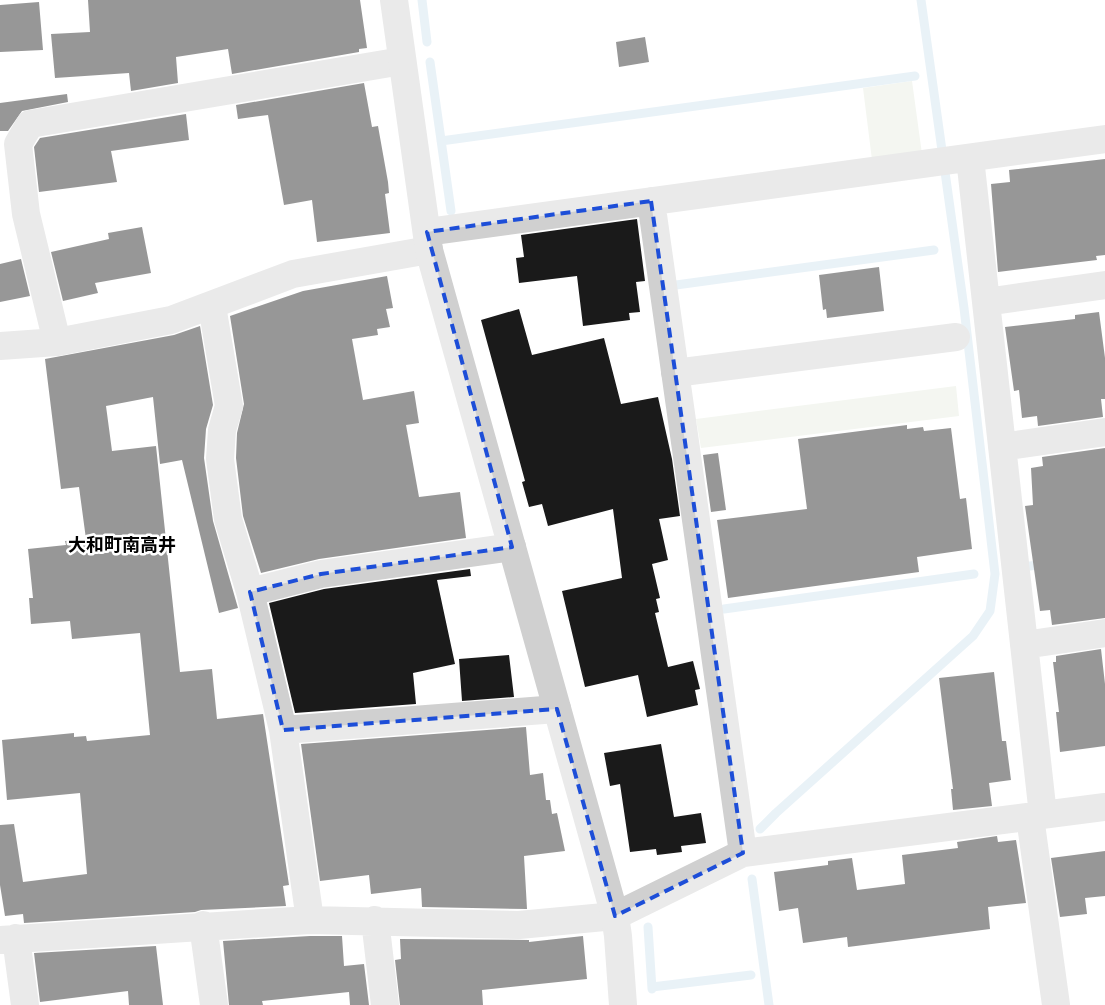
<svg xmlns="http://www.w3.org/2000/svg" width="1105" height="1005" font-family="'Space Grotesk','Noto Sans JP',sans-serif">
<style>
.green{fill:#e6ecdf}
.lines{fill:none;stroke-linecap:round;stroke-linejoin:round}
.stream{stroke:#cfe2ee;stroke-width:9}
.building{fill:#1a1a1a}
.minor{stroke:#d0d0d0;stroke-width:28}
.tertiary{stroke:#d0d0d0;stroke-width:28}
.marked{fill:none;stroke:#1d4ed8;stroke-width:4;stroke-dasharray:10 6;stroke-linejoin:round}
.labels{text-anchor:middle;stroke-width:5;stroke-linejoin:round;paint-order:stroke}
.quarter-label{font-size:18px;font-weight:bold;fill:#000;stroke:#fff}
</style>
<rect width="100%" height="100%" fill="#fff"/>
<!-- green -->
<path class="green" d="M912,81L922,154L872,160L863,88Z
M956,386L959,416L701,448L696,419Z"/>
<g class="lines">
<!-- stream -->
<path class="stream" d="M422,0L427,42
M430,62L451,211
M441,141L915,76
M676,285L934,250
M1030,566L1045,564
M724,609L974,574
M760,829L776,813L973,636L990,611L995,574L964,308L921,0
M752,879L769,1005
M648,927L652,989
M652,987L751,975"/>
</g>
<!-- building -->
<path class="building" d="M88,0H360L367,48L359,49V52L232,74L228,49L176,57L178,83L131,91L129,73L55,78L51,34L90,32Z
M39,2L43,50L0,52V5Z
M645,37L649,62L619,67L616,42Z
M364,83L372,127L378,126L388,182L389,193L385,194L390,233L317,242L312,200L284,205L268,115L238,119L236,105Z
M67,94L68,102L22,111L8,131H0V103Z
M186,114L189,140L111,151L117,182L39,192L34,147L40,138Z
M1105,159V255L1096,256L1097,260L998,272L991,184L1010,182L1009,170Z
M637,219L645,281L636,282L640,312L629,313L630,320L583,326L577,276L519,283L516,258L524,257L521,235Z
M142,227L151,273L95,283L98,293L63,301L51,252L109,239L108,233Z
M21,259L30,296L0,302V264Z
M879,267L884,311L827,318L826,309L823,310L819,275Z
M387,276L393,308L386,309L390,327L377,329L378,335L352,339L363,400L414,391L419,423L406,425L419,497L460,492L466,538L319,559L261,573L243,516L236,458L237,433L244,404L230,316L303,291Z
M519,309L532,355L604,338L621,404L658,397L672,459L680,516L659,519L668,560L652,564L660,598L656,599L659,612L655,613L668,667L693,661L700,689L695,690L698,705L647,717L638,675L585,687L562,591L622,578L613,509L548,526L542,504L529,507L522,482L525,481L481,320Z
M1099,312L1105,358V399H1101L1103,417L1038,426L1037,416L1022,418L1019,390L1014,391L1005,327L1075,319V315Z
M200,326L213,405L206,429L204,458L213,521L238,608L219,613L182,460L160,464L153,397L106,406L112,451L156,446L180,672L212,669L217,719L263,714L289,885L283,886L286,906L201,910L195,912L24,923L23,914L5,916L0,885V825L14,824L23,882L87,874L80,793L7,800L2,740L74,733V737L86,736L87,741L150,735L140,633L72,639L70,621L31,624L29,598H33L28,549L66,545L65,541L86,539L79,487L61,489L45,359L174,335Z
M907,425V429L923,427L924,431L951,428L960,499L966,498L972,549L917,557L919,572L728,598L717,520L807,509L798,439Z
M1105,448V618L1052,625L1050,610L1040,611L1025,506L1033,505L1031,468L1043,466L1042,457Z
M718,453L726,510L711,512L703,455Z
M470,569L471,576L437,580L455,664L413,673L416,704L295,713L269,603L324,589Z
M1101,649L1105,684V746L1060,752L1056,712H1059L1053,662H1056V656Z
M509,655L514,697L462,701L459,659Z
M994,672L1002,741H1006L1011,780L989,783L992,806L953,810L951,789H953L939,678Z
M526,727L530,775L543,773L546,800H550L552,814L557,813L565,851L524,856L527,909L422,907L421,888L371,894L369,875L320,881L301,744Z
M661,744L674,817L701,813L706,843L681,846L682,852L657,855L656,849L630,852L620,784L610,786L604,753Z
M997,836L998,842L1016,840L1026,903L988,907L990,929L848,947L847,937L803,943L798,908L779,911L774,872L828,865V861L852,858L857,890L905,884L902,855L958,848L957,842Z
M1105,851V896L1085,898L1087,914L1060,917L1051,858Z
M310,936H342L344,966L364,964L369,1005H350L349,992L262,1001L263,1005H229L223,941Z
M583,936L587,979L482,990L483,1005H400L395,960L401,959L400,939L529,940V942Z
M156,946L163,1005H129L128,991L40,1002L34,953Z"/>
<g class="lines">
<!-- minor -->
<path class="minor" d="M970,158L1043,815
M651,201L743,853
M427,232L1105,139
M986,302L1105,285
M212,306L229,406L222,430L220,459L228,519L250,592L283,730L310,920
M57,342L26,214L18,144L30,124L402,61
M0,346L57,342L171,320L293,274L429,250
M675,373L956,337
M1002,447L1105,432
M250,592L321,574L512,547
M1024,645L1105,633
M283,730L557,709
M1030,817L1056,1005
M375,920L385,1005
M203,925L214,1005
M16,938L25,1005
M0,940L310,920L519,925L615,916L743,853L1105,807"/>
<!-- tertiary -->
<path class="tertiary" d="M394,0L429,250L615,916L618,936L623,1005"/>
</g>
<!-- marked area -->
<path d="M0 0H1105V1005H0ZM651,201L743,853L615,916L557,709L283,730L250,592L321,574L512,547L427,232Z" fill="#fff" fill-opacity=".55" fill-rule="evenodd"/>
<path class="marked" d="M651,201L743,853L615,916L557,709L283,730L250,592L321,574L512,547L427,232Z"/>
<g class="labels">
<!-- quarter labels -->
<g class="quarter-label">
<text x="122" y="551">大和町南高井</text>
</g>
</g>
</svg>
